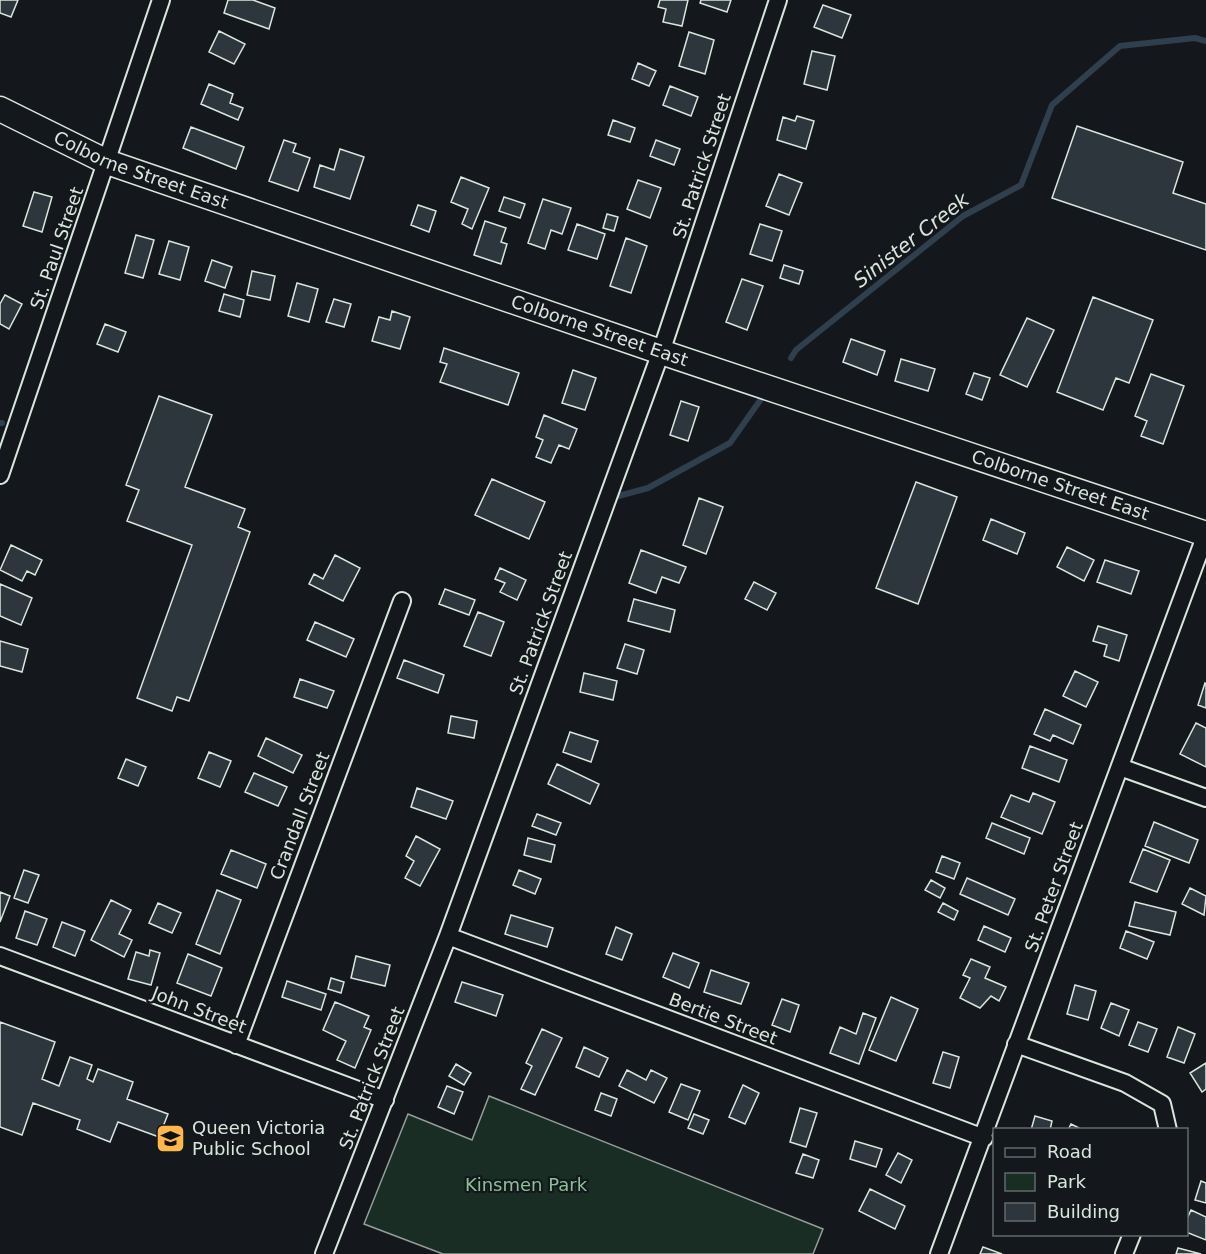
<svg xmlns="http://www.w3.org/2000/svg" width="1206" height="1254" font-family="'DejaVu Sans',sans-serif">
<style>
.green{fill:#1a2d24;stroke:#939e99;stroke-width:1.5}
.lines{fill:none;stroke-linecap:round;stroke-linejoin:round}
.stream{stroke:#2f3f4d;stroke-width:6}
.building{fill:#2c363c;stroke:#d8e6dc;stroke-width:1.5}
.street-casing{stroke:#d8e6dc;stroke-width:20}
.secondary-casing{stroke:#d8e6dc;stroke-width:27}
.street{stroke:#14181c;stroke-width:16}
.secondary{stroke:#14181c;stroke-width:24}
.labels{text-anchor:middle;stroke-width:4.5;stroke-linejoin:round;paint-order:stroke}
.street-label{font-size:18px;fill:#d8e6dc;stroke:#14181c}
.poi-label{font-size:18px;fill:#d8e6dc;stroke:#14181c;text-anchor:start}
.park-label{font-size:18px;fill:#8ac095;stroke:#14181c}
.water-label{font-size:20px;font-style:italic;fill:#d8e6dc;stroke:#14181c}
</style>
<rect width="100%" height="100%" fill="#14181c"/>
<!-- green -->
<path class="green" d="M489,1096L823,1229L813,1254H443L364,1224L408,1114L472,1140Z"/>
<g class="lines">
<!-- stream -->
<path class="stream" d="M791,358L796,350L963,216L1021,185L1052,105L1120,46L1195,38L1206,41
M0,423H2
M611,498L648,488L730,443L766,392"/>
</g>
<!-- building -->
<path class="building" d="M0,0H18L11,17L0,13Z
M228,0H253L275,8L269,29L224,13Z
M660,0H688L682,26L663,22L666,9L658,7Z
M701,0H731L727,12L700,3Z
M823,5L851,15L842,38L814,27Z
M219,31L245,44L234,64L209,52Z
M689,32L714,40L705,74L679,66Z
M812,51L835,56L827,90L804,84Z
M638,63L656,71L649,86L632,79Z
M209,84L233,94L230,103L243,108L238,120L201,104Z
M670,86L698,97L691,116L663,105Z
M797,116L814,121L806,149L777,140L783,117L795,121Z
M613,120L635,128L630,142L608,135Z
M1077,126L1183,162L1173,193L1206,204V250L1052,198Z
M191,127L244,147L236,169L183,148Z
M284,140L296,144L293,152L310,158L298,191L269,181Z
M656,140L680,149L674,165L650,156Z
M340,149L364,157L350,199L314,187L320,165L334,170Z
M779,174L802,183L789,215L766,206Z
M461,177L489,188L472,229L462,224L468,209L451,202Z
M638,180L661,188L650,218L627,209Z
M34,192L52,197L42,232L23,226Z
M504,197L525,204L520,218L499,211Z
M543,199L571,208L562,234L551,230L545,249L528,243Z
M418,205L436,211L429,232L411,225Z
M607,214L618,217L614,231L603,228Z
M485,221L506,228L501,242L507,244L501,264L474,255Z
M577,224L605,234L597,259L568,250Z
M760,224L782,231L772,261L750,254Z
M136,235L154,240L143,278L125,273Z
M626,238L647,246L631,293L610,286Z
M169,241L189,247L180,280L159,274Z
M212,260L232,267L225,288L205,281Z
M784,265L803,271L799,284L780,278Z
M252,271L275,276L270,300L247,295Z
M742,279L763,286L747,330L726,322Z
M297,283L318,289L309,322L288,316Z
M224,294L244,300L240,317L219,311Z
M5,295L22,304L9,329L0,324V304Z
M1093,297L1153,320L1129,383L1116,378L1103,410L1057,392Z
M334,299L351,304L344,327L326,322Z
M392,311L410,317L400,349L372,341L379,317L390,320Z
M1027,318L1054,330L1027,387L1000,375Z
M105,324L126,332L118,352L97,344Z
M851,339L885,351L877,375L843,362Z
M444,348L519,373L508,405L440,382L447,364L440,362Z
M901,359L935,369L928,391L895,381Z
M573,370L596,378L585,410L562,403Z
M974,373L990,378L982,400L966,394Z
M1151,374L1184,386L1163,444L1141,436L1147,421L1135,416Z
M159,396L212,415L185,487L245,509L238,527L250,532L189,701L177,697L172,711L137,698L192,545L127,521L139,490L126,485Z
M681,401L699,407L688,441L670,435Z
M544,415L577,429L569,449L559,445L551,463L536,457L543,440L536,437Z
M492,479L545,502L529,539L475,515Z
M916,482L957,497L918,604L876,588Z
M699,498L723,507L706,554L683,545Z
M991,519L1025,533L1017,554L983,540Z
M11,545L42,560L35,575L27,571L22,581L0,570Z
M1067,547L1094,560L1084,581L1057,567Z
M641,550L686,567L679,583L662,577L656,593L629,583Z
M335,555L360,568L343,601L309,584L314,574L323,579Z
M1105,560L1139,571L1131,594L1097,582Z
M500,568L526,580L517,600L500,592L505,583L495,579Z
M754,582L776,593L767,610L745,599Z
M0,584L32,598L21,625L0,616Z
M445,589L475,600L469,615L439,604Z
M634,599L675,610L670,632L628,621Z
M478,612L504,622L491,656L464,646Z
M315,622L354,639L346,657L307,640Z
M1098,626L1127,635L1119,661L1104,656L1107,645L1093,641Z
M0,641L28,649L22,672L0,666Z
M625,644L644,650L637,674L617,668Z
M404,660L444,675L438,693L397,678Z
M1075,671L1098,682L1086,707L1063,696Z
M584,673L617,681L613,700L580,692Z
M300,679L334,691L327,708L294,697Z
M1205,683L1206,684V708L1198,705Z
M1045,709L1081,725L1073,744L1053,735L1050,741L1034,734Z
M451,716L477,721L474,738L448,733Z
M1196,723L1206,728V767L1180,754Z
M570,732L598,741L591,762L563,752Z
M266,738L302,755L293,773L258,756Z
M1030,746L1067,760L1059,782L1022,768Z
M209,752L231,761L220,787L198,778Z
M126,759L146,767L138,786L118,778Z
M557,764L599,784L590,804L548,784Z
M254,773L287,787L278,806L245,792Z
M417,788L453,801L446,819L411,807Z
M1033,793L1055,802L1042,834L1001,817L1011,795L1029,802Z
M537,814L561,823L556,835L532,826Z
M1154,822L1198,840L1189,863L1145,846Z
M992,823L1030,838L1024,854L986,838Z
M416,836L440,849L420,886L405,878L414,861L406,856Z
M528,838L555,845L551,862L524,855Z
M1143,849L1170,860L1157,892L1130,882Z
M231,850L266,864L257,888L221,874Z
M942,856L960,863L954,879L936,872Z
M24,870L39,875L28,903L14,898Z
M519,870L541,879L535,894L513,885Z
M967,878L1015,899L1008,915L960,894Z
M931,880L945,888L940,898L925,890Z
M1190,888L1206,896L1204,915L1182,904Z
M217,890L241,900L220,954L196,944Z
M0,892L10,896L0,922Z
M111,900L131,910L119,934L132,940L124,957L91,940Z
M1135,902L1176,912L1170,935L1129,926Z
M158,903L181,913L172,933L149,923Z
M943,903L958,911L954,920L938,912Z
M25,911L47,919L37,945L16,938Z
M511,915L553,928L547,947L505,934Z
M62,922L85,931L75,956L53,947Z
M984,926L1011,938L1005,952L978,940Z
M616,927L632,934L622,960L606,954Z
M1126,931L1154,942L1147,959L1120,948Z
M150,950L160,953L151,985L128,979L136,952L149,956Z
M673,953L699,963L689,988L663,977Z
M188,954L222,968L211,996L177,983Z
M356,956L390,965L385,986L351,978Z
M971,959L990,967L985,978L1006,987L999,1001L991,996L980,1008L960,998L970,978L963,975Z
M711,970L749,983L741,1004L704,992Z
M331,978L344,982L341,993L328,989Z
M287,981L326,994L321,1010L282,997Z
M462,982L503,995L496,1016L455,1002Z
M1075,985L1096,991L1088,1020L1067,1014Z
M891,997L918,1009L896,1061L869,1050Z
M782,999L799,1005L790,1032L772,1025Z
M335,1002L369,1016L364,1027L371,1030L355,1068L337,1060L346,1041L323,1030Z
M1111,1003L1129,1010L1119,1036L1101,1028Z
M863,1013L876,1018L859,1064L830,1053L840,1027L856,1034Z
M0,1022L55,1042L42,1079L59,1086L70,1057L92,1065L87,1079L93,1082L98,1069L133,1082L127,1099L168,1114L159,1137L118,1122L110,1142L77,1129L80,1120L33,1103L22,1135L0,1127Z
M1138,1022L1157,1029L1148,1052L1129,1045Z
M1178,1027L1195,1034L1184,1063L1167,1057Z
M542,1029L562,1038L535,1095L521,1089L532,1066L526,1063Z
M584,1047L608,1058L599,1077L576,1067Z
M943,1052L959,1057L950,1088L933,1083Z
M1206,1063V1089L1202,1092L1190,1073Z
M456,1064L471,1073L464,1085L449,1076Z
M627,1070L646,1080L651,1070L667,1078L654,1103L619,1086Z
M681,1084L700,1091L688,1120L669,1112Z
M743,1085L759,1093L745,1124L729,1117Z
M447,1086L463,1092L454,1114L438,1107Z
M601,1093L617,1099L611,1116L595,1110Z
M800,1108L817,1113L806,1147L790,1142Z
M694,1114L709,1120L703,1134L688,1128Z
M1035,1116L1052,1121L1050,1130H1031Z
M1071,1124L1083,1130H1068Z
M855,1141L882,1149L876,1167L850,1159Z
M898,1153L912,1160L901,1183L886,1175Z
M803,1154L819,1160L813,1178L796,1173Z
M1201,1181L1206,1183V1203L1195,1200Z
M870,1189L905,1206L895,1229L859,1211Z
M1191,1210L1206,1217V1240L1186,1232V1221Z
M983,1247L1002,1254H980Z
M1178,1248L1201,1254H1176Z"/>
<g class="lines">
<defs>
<path id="street" d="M0,475L161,0
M1120,767L1206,798
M448,936L984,1138
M0,956L385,1100
M1016,1044L1125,1083L1162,1104L1168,1130
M236,1045L402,601
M324,1254L448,936L661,352L778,0
M939,1254L1206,534
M1124,1254L1132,1234"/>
<g id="secondary">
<path id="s1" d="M0,109L107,162L661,352L1206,534"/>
</g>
</defs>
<!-- street casing -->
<use href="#street" class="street-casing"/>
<!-- secondary casing -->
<use href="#secondary" class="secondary-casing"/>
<!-- street -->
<use href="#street" class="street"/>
<!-- secondary -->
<use href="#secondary" class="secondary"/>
</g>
<!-- icons -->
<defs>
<symbol id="school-square" viewBox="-11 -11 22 22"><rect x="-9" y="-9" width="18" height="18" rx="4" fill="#ffb74d" stroke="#14181c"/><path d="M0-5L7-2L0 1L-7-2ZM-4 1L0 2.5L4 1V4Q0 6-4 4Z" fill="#111"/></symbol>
</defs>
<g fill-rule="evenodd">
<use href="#school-square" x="154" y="1122" width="33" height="33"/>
</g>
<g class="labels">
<!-- street labels -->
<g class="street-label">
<text transform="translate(702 166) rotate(-72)" y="6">St. Patrick Street</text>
<text dy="6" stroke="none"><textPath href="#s1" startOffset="154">Colborne Street East</textPath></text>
<text transform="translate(57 248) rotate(-71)" y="6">St. Paul Street</text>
<text dy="6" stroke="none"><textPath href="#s1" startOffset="640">Colborne Street East</textPath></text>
<text dy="6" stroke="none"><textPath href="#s1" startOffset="1126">Colborne Street East</textPath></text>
<text transform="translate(541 623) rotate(-70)" y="6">St. Patrick Street</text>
<text transform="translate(300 816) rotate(-69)" y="6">Crandall Street</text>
<text transform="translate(1054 887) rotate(-70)" y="6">St. Peter Street</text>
<text transform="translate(199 1010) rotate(21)" y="6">John Street</text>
<text transform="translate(723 1019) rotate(21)" y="6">Bertie Street</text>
<text transform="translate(372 1078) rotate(-69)" y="6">St. Patrick Street</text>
</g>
<!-- poi labels -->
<g class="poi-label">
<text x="192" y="1134">Queen Victoria<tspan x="192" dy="21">Public School</tspan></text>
</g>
<!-- park labels -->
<g class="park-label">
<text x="526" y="1191">Kinsmen Park</text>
</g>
<!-- water labels -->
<g class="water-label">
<text transform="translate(911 240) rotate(-38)" y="7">Sinister Creek</text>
</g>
</g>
<!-- legend -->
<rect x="993" y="1128" width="195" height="108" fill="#14181c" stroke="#626a69" stroke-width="1.5"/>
<rect x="1005" y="1148" width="30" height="9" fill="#14181c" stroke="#626a69" stroke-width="1.5"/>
<text x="1047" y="1158" font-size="18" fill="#d8e6dc">Road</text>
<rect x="1005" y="1173" width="30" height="18" fill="#1a2d24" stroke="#626a69" stroke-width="1.5"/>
<text x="1047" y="1188" font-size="18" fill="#d8e6dc">Park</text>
<rect x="1005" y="1203" width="30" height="18" fill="#2c363c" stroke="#626a69" stroke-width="1.5"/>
<text x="1047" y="1218" font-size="18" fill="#d8e6dc">Building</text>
</svg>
